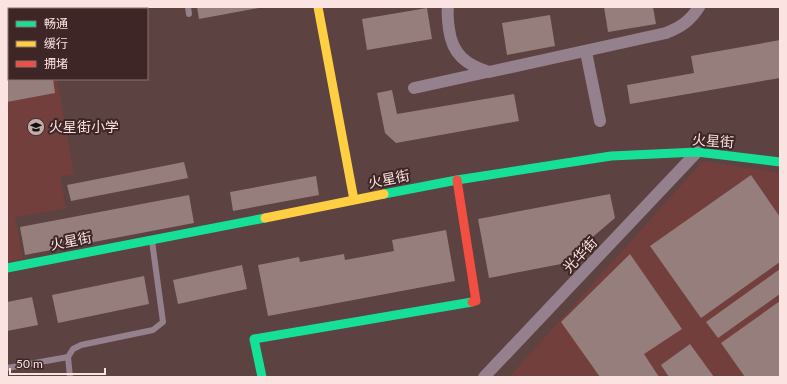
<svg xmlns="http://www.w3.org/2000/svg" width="787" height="384" font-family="Lato,'Noto Sans SC',sans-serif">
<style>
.built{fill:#723f3d}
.building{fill:#957e7c}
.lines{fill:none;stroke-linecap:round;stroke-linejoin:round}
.lane{stroke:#94818d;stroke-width:6}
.street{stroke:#94818d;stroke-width:12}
.fast{stroke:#16e098;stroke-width:9}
.slow{stroke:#ffcf43;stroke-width:9}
.jam{stroke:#f24e42;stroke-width:9}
.labels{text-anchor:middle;stroke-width:4;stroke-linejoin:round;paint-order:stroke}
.poi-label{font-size:14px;fill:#fbe3e1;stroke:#3d2625;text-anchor:start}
.street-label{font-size:14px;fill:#fbe3e1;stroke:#3d2625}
</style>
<rect width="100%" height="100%" fill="#5c4240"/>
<!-- built -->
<path class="built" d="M7,64H9V79H57L74,174L60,177L66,208L15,217L23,259L7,262Z
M703,161L780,173V377H509Z"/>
<!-- building -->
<path class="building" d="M7,7H21V9H9V18H7Z
M52,7H147V8L53,9Z
M197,7H259V8L199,19Z
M604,7H653L656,24L608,32Z
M427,8L432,39L367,50L362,19Z
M550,15L555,46L507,55L502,23Z
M780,40V78L630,104L627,85L694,73L691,56Z
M9,69V79H53L55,93L7,102V70Z
M392,90L397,114L514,94L519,121L396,143L385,133L377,93Z
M184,162L188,178L71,201L67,185Z
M751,175L780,217V262L701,318L650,246Z
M316,176L319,195L233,211L230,192Z
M610,194L615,218L561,264L489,278L478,219Z
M189,195L194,223L25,255L20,227Z
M446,230L455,281L268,316L258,265L299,257L300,262L344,254L345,260L394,251L392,240Z
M630,254L682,329L644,354L659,377H600L561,322Z
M242,265L247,289L178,304L173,280Z
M780,269V294L718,338L706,322Z
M144,276L149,304L58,323L52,295Z
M32,297L38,325L7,331V302Z
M780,301V377H745L721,343Z
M690,344L714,377H669L661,365Z"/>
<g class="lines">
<!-- lane -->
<path class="lane" d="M26,7L27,9
M188,7L189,14
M7,51H9
M7,368L68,357
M70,377L68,357L73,349L81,345L153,330L163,322L152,241"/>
<!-- street -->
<path class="street" d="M448,7C447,14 448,22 449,29C452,54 466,65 489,72L666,33C681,27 690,21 699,7
M586,52L600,121
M414,88L487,72
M484,377L697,152"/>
<!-- fast -->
<path class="fast" d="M384,194L457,180L611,156L697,152L780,162
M7,268L265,218
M262,377L254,339L472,302"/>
<!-- slow -->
<path class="slow" d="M318,7L354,200
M265,218L384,194"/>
<!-- jam -->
<path class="jam" d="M457,180L476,301L472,302"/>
</g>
<!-- icons -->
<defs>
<symbol id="school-disc" viewBox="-11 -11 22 22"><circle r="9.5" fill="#c3aba9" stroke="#3d2625"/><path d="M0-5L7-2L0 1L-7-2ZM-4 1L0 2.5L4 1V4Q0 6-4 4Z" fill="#111"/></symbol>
</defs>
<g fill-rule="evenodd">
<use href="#school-disc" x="26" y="117" width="20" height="20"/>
</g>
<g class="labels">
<!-- poi labels -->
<g class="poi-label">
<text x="49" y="132">火星街小学</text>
</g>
<!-- street labels -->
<g class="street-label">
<text transform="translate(713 141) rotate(4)" y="5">火星街</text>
<text transform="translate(389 179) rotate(-11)" y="5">火星街</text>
<text transform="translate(71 241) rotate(-11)" y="5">火星街</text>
<text transform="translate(580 255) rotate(-47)" y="5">光华街</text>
</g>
</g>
<!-- border -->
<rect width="787" height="384" fill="none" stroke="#fbe3e1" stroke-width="16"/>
<!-- legend -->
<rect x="8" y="8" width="140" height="72" fill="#3d2625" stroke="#897270"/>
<rect x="16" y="21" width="20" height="6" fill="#16e098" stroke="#897270"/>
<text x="44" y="28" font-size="12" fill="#fbe3e1">畅通</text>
<rect x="16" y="41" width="20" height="6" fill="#ffcf43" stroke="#897270"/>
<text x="44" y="48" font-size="12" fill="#fbe3e1">缓行</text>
<rect x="16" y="61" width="20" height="6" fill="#f24e42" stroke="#897270"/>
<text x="44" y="68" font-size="12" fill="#fbe3e1">拥堵</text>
<!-- scale -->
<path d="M10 368v6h95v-6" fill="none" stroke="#fbe3e1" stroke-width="2"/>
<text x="16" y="368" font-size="12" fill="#fbe3e1" stroke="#3d2625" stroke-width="3" paint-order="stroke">50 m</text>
</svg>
